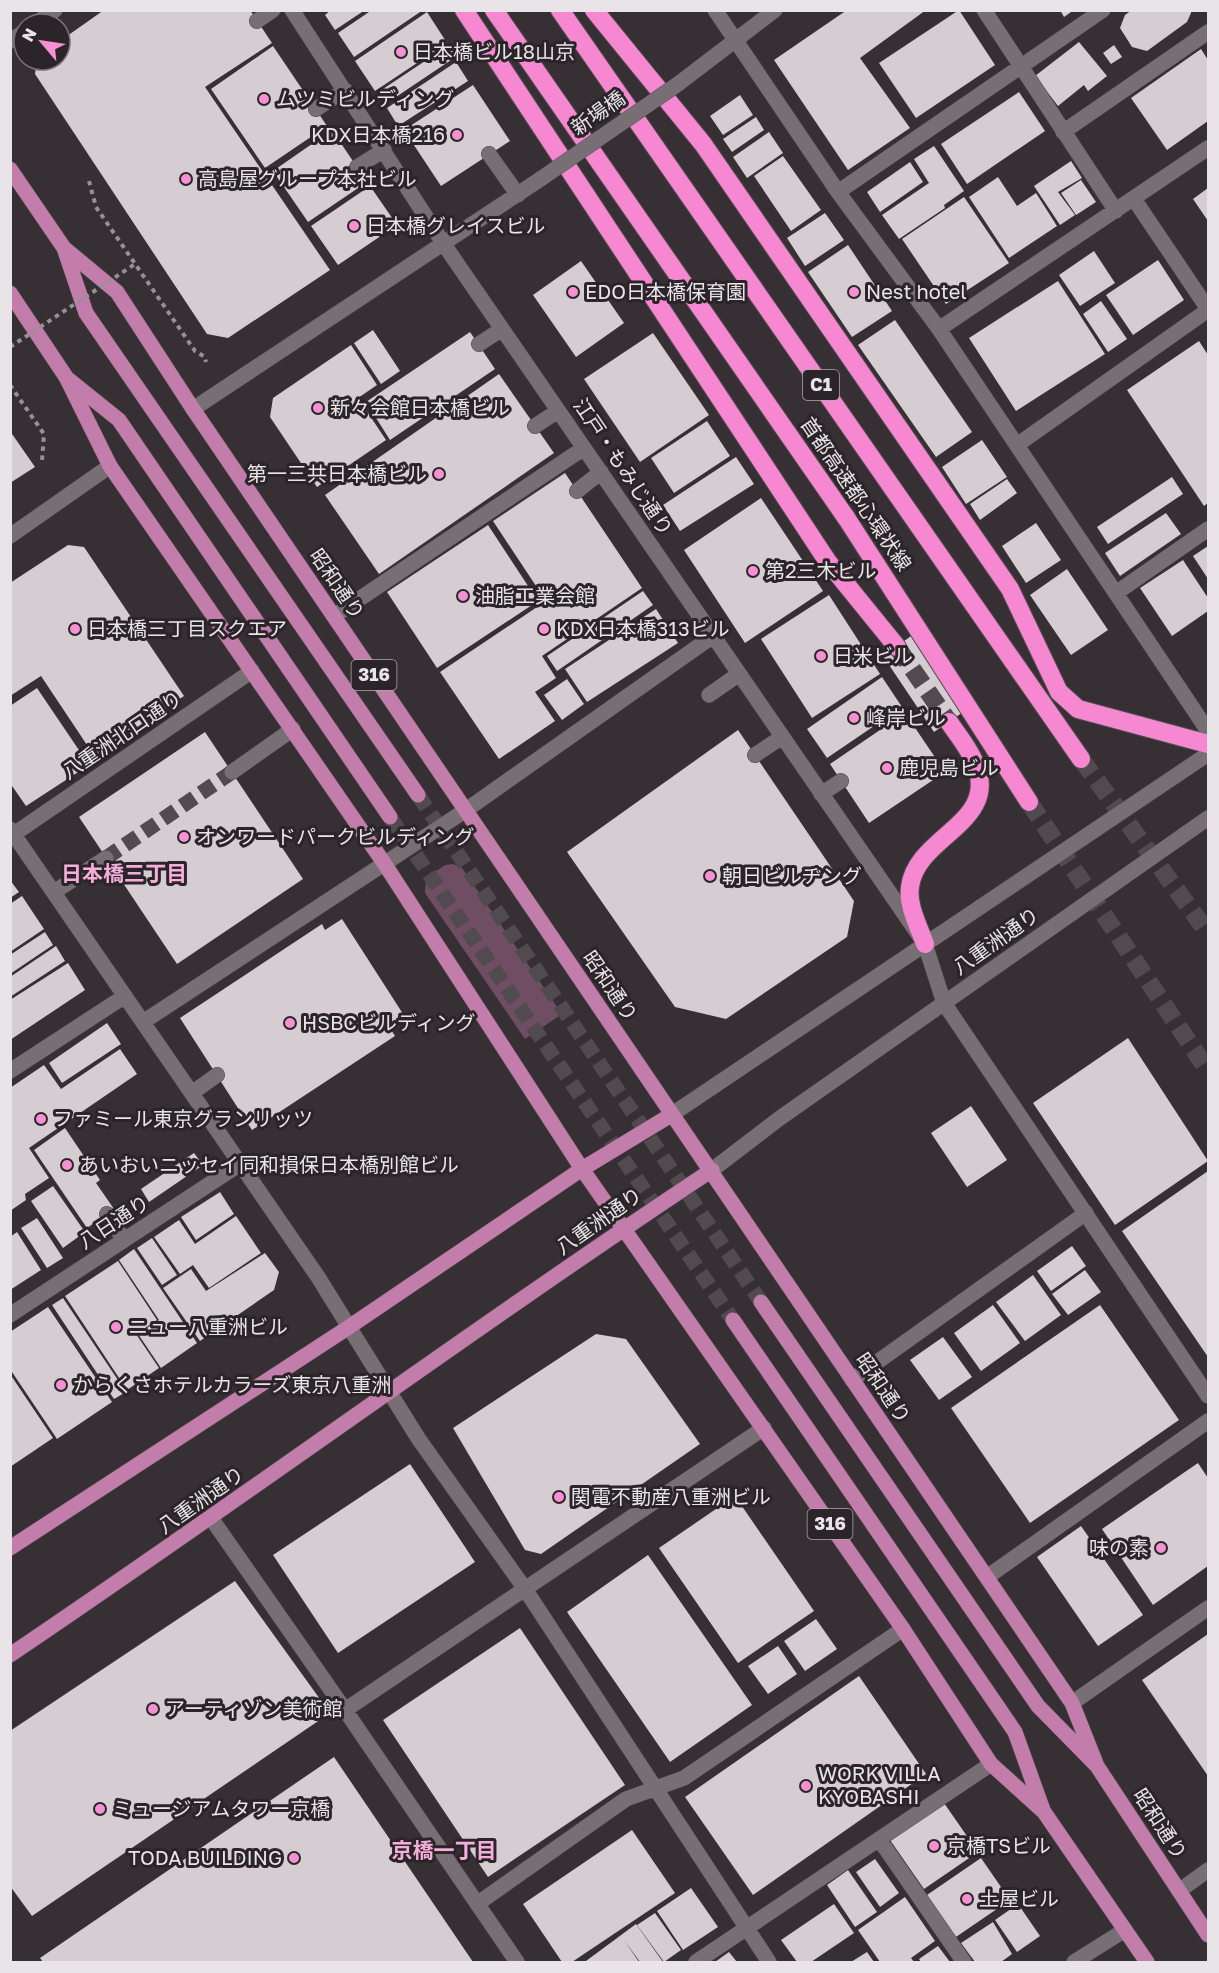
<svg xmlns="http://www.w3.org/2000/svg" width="1219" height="1973" font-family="'Golos Text','Noto Sans JP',sans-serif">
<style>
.green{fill:#6f4e63}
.building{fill:#d5cdd2}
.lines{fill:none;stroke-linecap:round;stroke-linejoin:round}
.minor-tunnel{stroke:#514a4e;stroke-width:15;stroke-dasharray:15 8;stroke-linecap:butt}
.major-tunnel{stroke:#514a4e;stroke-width:15;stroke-dasharray:15 8;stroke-linecap:butt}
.highway-tunnel{stroke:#514a4e;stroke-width:18;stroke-dasharray:18 9;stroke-linecap:butt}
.minor-casing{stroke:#524c50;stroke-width:16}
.major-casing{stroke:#524c50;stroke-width:16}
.highway-casing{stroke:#524c50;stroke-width:20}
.path{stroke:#979194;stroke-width:4;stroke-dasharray:4.5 4.5;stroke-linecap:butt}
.minor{stroke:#776f73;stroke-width:15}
.major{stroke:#c37dab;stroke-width:15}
.highway{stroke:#f687d1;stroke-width:18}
.minor-bridge-casing{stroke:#524c50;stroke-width:16;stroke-linecap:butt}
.path-bridge{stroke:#979194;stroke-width:4;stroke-dasharray:4.5 4.5;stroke-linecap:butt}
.minor-bridge{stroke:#776f73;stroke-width:15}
.poi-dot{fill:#f591d2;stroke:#2b2529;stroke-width:2}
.labels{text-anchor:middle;stroke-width:6;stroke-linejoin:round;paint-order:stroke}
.shield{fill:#2b2529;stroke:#b0abae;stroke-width:1.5}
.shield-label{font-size:18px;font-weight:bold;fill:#e9e4e7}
.poi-label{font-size:20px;fill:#e9e4e7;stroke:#2b2529;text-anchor:start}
.street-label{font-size:20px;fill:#e9e4e7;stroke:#2b2529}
.neighbourhood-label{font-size:21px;font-weight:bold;fill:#f5aedb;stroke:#2b2529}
</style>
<rect width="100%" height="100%" fill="#362f33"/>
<!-- green -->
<path class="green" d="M453,864L462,868L562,1014L525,1039L425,893L426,878L445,865Z"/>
<!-- building -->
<path class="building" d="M104,10H250L272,43L205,87L330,270L228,338L207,334L35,74L37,60H60V41Z
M331,10H365L335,30L325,15Z
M372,10H423L354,57L338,33Z
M847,10H926L860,58L910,128L848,170L774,60Z
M959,10L995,65L916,118L879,63Z
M1060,10H1074L1064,17Z
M1132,10H1191V13L1187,22L1147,51L1132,47L1120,28L1125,15Z
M427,12L447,43L375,91L355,61Z
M1079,42L1107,76L1088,91L1084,85L1058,106L1035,76Z
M449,45L457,56L384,105L377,93Z
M1114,45L1122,57L1111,64L1103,53Z
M273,46L327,126L265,168L211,89Z
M1201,49L1208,60V121L1167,150L1131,98Z
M456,62L468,81L398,126L387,108Z
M473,85L510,141L441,186L404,130Z
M1019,92L1045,131L967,184L941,144Z
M740,95L753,115L723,135L710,116Z
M756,117L764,130L732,152L723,139Z
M332,130L367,182L308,222L273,171Z
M769,132L783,153L747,178L733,157Z
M934,146L964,191L944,205L945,208L899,239L882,215L929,183L914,159Z
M783,156L821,210L791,231L754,176Z
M1071,161L1082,178L1058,192L1075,215L1060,225L1034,186Z
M910,162L923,182L880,212L867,192Z
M998,177L1017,206L1036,193L1057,226L1009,258L969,197Z
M1081,180L1096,202L1076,215L1061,193Z
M370,186L397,225L338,265L311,226Z
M1208,188V221L1193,199Z
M964,197L1009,263L946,304L902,239Z
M825,213L844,240L805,266L787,238Z
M848,245L892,311L852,337L808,272Z
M1094,251L1115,283L1080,306L1059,275Z
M1158,260L1184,300L1133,335L1106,295Z
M581,261L624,323L576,357L533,295Z
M1058,281L1105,354L1016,411L969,338Z
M1101,301L1127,339L1108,352L1083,314Z
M895,320L972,432L936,457L858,345Z
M373,330L400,371L381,384L354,343Z
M470,332L495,369L390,440L366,402Z
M653,333L709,415L640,462L584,379Z
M1199,341L1208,355V503L1204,506L1127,390Z
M351,345L377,385L358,398L386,440L317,487L270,417L273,398Z
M499,374L554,453L379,574L325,495Z
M707,421L730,456L674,493L651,458Z
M10,431L35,467L10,483Z
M982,440L1007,477L966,504L942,467Z
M736,457L754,484L680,531L663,505Z
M565,473L642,588L542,656L556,678L535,692L555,721L499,759L440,672L546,601L493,521Z
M1172,477L1183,494L1108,544L1097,527Z
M1007,479L1017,493L980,520L970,504Z
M761,498L823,591L745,643L684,550Z
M1166,513L1181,534L1120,576L1105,553Z
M1036,523L1061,560L1026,583L1002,546Z
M488,525L538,601L437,668L387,592Z
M68,545L84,547L184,696L95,757L41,676L10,696V583Z
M1208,546V579L1193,556Z
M1183,560L1208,598V611L1172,636L1140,588Z
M1067,569L1108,630L1071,655L1030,595Z
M643,591L653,605L557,671L547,656Z
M829,595L880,674L812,718L761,639Z
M656,609L678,643L587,702L565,669Z
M914,634L969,708L934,732L883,656Z
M882,677L902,707L827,758L807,729Z
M567,679L584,704L562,720L544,695Z
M37,688L89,765L26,806L10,783V706Z
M905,713L945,772L869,823L830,764Z
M738,730L854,901L847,937L726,1019L675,1007L567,852Z
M205,732L303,879L177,964L79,817Z
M10,880L19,892L10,898Z
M22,896L44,929L10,952V904Z
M342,919L405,1017L390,1028L395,1036L252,1130L180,1018L322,924L325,930Z
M45,932L53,945L10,974V955Z
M56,946L65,961L10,997V977Z
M68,963L85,990L10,1040V1000Z
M107,1023L121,1044L62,1083L49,1063Z
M1128,1038L1208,1161L1115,1225L1033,1103Z
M120,1049L137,1074L29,1148L49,1178L25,1194L26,1200L10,1211V1088L44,1065L61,1089Z
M971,1106L1007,1160L967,1187L931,1133Z
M65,1128L100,1180L96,1183L114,1209L87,1228L34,1150Z
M194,1153L203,1165L149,1202L141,1189Z
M1208,1171V1357L1122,1231Z
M53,1186L85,1232L63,1248L31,1201Z
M220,1192L234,1214L196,1240L181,1217Z
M236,1216L261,1253L209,1288L193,1265L180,1274L154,1237L179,1220L195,1244Z
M37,1218L63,1258L47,1268L21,1228Z
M17,1232L41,1270L10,1290V1237Z
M152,1238L177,1275L162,1285L137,1248Z
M1072,1246L1086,1266L1051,1291L1037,1271Z
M134,1249L197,1343L161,1368L138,1334L159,1320L119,1260Z
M265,1253L279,1272L274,1290L200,1341L163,1288L191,1269L206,1291Z
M118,1261L157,1320L136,1334L159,1368L127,1390L65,1296Z
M1085,1270L1101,1292L1068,1315L1052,1294Z
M1033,1275L1061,1315L1025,1341L996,1302Z
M63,1298L126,1392L114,1399L52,1305Z
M993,1305L1020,1343L981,1371L954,1333Z
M1100,1305L1179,1420L1030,1523L951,1408Z
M48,1307L112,1402L57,1439L10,1369V1332Z
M596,1334L626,1339L700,1444L541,1554L525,1550L453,1428Z
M943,1337L972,1377L939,1400L910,1360Z
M10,1374L53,1438L10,1467Z
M1198,1463L1208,1478V1566L1153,1605L1102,1529Z
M410,1464L475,1562L338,1653L273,1555Z
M735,1496L814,1611L738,1663L659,1548Z
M1081,1526L1143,1615L1098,1646L1037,1557Z
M648,1555L752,1705L670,1762L567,1612Z
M235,1581L330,1713L32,1916L10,1886V1731Z
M816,1619L837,1649L805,1671L784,1641Z
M520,1628L625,1785L488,1877L383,1720Z
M1208,1634V1776L1142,1680Z
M778,1646L797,1674L768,1694L748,1666Z
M859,1676L926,1774L753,1895L685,1797Z
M334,1757L473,1962H43L40,1958Z
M944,1803L978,1852L924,1889L890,1840Z
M632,1830L675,1893L572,1962H562L523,1904Z
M981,1858L1010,1900L953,1939L924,1897Z
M875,1859L899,1893L880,1907L856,1872Z
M848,1870L877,1912L855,1927L827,1885Z
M691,1888L718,1927L683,1950L657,1911Z
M905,1897L935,1941L911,1958L914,1962H880L858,1930Z
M834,1904L854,1933L811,1962H797L781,1940Z
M1018,1904L1040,1936L1017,1952L995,1920Z
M655,1913L681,1950L664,1962L637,1925Z
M993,1922L1012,1954L1001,1962H975L961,1943Z
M636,1924L663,1962H640L624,1940L639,1962H588L586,1961Z
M938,1946L950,1962H921L919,1959Z
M729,1952L737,1962H715Z
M867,1952L874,1962H851Z"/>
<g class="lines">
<!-- minor-tunnel -->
<path class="minor-tunnel" d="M106,858L232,772"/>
<!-- major-tunnel -->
<path class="major-tunnel" d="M418,795L761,1302
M390,817L733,1320"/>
<!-- highway-tunnel -->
<path class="highway-tunnel" d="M897,647L949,722
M1081,759L1208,933
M1029,802L1208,1071"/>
<defs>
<path id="minor" d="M292,10L443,243L925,944L944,1003L1208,1396
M715,10L838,192L939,329L1208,731
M984,10L1116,211
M257,21L273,10
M35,24L55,10
M10,41L24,32
M678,84L775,10
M316,109L345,90
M1063,132L1208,32
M489,154L518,195
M357,167L384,150
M838,192L1103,10
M1134,199L1208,309
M939,329L1208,148
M479,344L502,329
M193,409L542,178
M535,426L558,411
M1017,445L1208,310
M577,491L601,472
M10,536L110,466
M1116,593L1208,529
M334,616L584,448
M709,695L739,674
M755,755L782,737
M232,772L293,729
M821,794L841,781
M10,829L318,1277L418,1438L525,1589L769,1962
M14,834L252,671
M54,892L106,858
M143,1022L466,810L713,636
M10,1071L125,996
M192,1093L217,1075
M671,1115L1208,754
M712,1170L780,1118L1208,818
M107,1214L124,1240
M10,1315L240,1164
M852,1380L1086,1213
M211,1518L345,1710L517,1962
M987,1577L1208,1421
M1072,1703L1208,1608
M345,1710L764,1428
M879,1839L964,1962
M1179,1891L1208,1870
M477,1904L626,1799L684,1778L903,1629
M696,1962L991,1764
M1074,1962L1125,1930"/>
<path id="major" d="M10,169L64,248L86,313L418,795
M64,248L117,292L193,409L1072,1703L1097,1766
M10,293L66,377L110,466L384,863L582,1169L903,1629L991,1764L1044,1812L1147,1962
M68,379L119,420L390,817
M761,1302L1038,1706L1097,1766L1208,1935
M733,1320L1015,1732L1043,1810
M10,1548L349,1327L582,1169L671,1115
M10,1655C246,1496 475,1327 712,1170"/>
<path id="highway" d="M464,10L828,562L897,647
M494,10L847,519L1029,802
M560,10L1081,759
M594,10L703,144L1010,589L1059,692L1078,709L1208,744
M925,944C919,927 907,905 910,887C916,835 1003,823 974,761C968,747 957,734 949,722"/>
</defs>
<!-- minor casing -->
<use href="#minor" class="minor-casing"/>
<!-- major casing -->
<use href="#major" class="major-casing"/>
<!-- highway casing -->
<use href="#highway" class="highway-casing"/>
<!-- path -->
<path class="path" d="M89,181L96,207L195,351L205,357L206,362
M10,385L44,434L42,460"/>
<!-- minor -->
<use href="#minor" class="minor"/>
<!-- major -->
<use href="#major" class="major"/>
<!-- highway -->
<use href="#highway" class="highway"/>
<defs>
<path id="minor-bridge" d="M542,178L678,84"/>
</defs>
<!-- minor-bridge casing -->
<use href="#minor-bridge" class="minor-bridge-casing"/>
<!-- path-bridge -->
<path class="path-bridge" d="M10,347L135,264"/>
<!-- minor-bridge -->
<use href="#minor-bridge" class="minor-bridge"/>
</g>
<!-- markers -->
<g class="poi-dot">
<circle cx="401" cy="52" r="6"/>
<circle cx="264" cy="99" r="6"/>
<circle cx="457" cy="135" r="6"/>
<circle cx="186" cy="179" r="6"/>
<circle cx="354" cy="226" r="6"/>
<circle cx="573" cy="292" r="6"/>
<circle cx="854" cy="292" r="6"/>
<circle cx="318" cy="408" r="6"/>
<circle cx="439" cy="474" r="6"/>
<circle cx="753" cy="571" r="6"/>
<circle cx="463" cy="596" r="6"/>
<circle cx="75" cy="629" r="6"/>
<circle cx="544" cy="629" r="6"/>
<circle cx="821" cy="656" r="6"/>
<circle cx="854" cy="718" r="6"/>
<circle cx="887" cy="768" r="6"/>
<circle cx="184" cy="837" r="6"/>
<circle cx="710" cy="876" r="6"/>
<circle cx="290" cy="1023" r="6"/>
<circle cx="41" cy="1119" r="6"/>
<circle cx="67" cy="1165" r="6"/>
<circle cx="116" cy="1327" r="6"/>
<circle cx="61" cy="1385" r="6"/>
<circle cx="559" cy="1497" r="6"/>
<circle cx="1161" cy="1548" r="6"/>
<circle cx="153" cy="1709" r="6"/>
<circle cx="806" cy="1786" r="6"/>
<circle cx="100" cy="1809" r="6"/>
<circle cx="934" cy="1846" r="6"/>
<circle cx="294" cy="1858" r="6"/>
<circle cx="967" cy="1899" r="6"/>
</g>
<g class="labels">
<!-- shield labels -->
<g class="shield">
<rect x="803" y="370" width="36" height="30" rx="4.5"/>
<rect x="351.5" y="660" width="45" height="30" rx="4.5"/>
<rect x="807.5" y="1509" width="45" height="30" rx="4.5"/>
</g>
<g class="shield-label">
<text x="821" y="391">C1</text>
<text x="374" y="681">316</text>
<text x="830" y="1530">316</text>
</g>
<!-- poi labels -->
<g class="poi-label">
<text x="413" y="59">日本橋ビル18山京</text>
<text x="276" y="106">ムツミビルディング</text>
<text x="445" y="142" text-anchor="end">KDX日本橋216</text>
<text x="198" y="186">高島屋グループ本社ビル</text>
<text x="366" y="233">日本橋グレイスビル</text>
<text x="585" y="299">EDO日本橋保育園</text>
<text x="866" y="299">Nest hotel</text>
<text x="330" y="415">新々会館日本橋ビル</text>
<text x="427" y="481" text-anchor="end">第一三共日本橋ビル</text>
<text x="765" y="578">第2三木ビル</text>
<text x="475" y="603">油脂工業会館</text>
<text x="87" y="636">日本橋三丁目スクエア</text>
<text x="556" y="636">KDX日本橋313ビル</text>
<text x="833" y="663">日米ビル</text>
<text x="866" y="725">峰岸ビル</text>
<text x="899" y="775">鹿児島ビル</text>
<text x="196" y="844">オンワードパークビルディング</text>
<text x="722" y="883">朝日ビルヂング</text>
<text x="302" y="1030">HSBCビルディング</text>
<text x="53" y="1126">ファミール東京グランリッツ</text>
<text x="79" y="1172">あいおいニッセイ同和損保日本橋別館ビル</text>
<text x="128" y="1334">ニュー八重洲ビル</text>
<text x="73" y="1392">からくさホテルカラーズ東京八重洲</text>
<text x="571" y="1504">関電不動産八重洲ビル</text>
<text x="1149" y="1555" text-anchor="end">味の素</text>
<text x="165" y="1716">アーティゾン美術館</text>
<text x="818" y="1781">WORK VILLA<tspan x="818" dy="23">KYOBASHI</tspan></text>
<text x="112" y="1816">ミュージアムタワー京橋</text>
<text x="946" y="1853">京橋TSビル</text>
<text x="282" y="1865" text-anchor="end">TODA BUILDING</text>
<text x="979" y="1906">土屋ビル</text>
</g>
<!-- street labels -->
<g class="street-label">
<text transform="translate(598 113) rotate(-35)" y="7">新場橋</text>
<text transform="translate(623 467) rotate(56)" y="7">江戸・もみじ通り</text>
<text transform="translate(856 494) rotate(56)" y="7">首都高速都心環状線</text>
<text transform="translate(337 584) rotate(56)" y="7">昭和通り</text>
<text transform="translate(122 735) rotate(-34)" y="7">八重洲北口通り</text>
<text transform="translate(996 941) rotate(-35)" y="7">八重洲通り</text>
<text transform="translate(610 986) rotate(56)" y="7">昭和通り</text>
<text transform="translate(599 1221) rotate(-35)" y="7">八重洲通り</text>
<text transform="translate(114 1222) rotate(-33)" y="7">八日通り</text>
<text transform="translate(883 1388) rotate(56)" y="7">昭和通り</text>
<text transform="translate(201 1500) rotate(-35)" y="7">八重洲通り</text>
<text transform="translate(1160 1824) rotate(57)" y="7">昭和通り</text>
</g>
<!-- neighbourhood labels -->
<g class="neighbourhood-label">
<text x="124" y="881">日本橋三丁目</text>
<text x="444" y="1858">京橋一丁目</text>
</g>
</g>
<!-- border -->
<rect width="1219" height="1973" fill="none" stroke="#e9e4e7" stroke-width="24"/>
<!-- north arrow -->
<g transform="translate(42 42) rotate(299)"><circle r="28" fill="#2b2529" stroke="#777175" stroke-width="1.5"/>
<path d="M0-4.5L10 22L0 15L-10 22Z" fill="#f591d2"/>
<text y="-9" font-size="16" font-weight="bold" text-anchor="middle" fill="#e9e4e7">N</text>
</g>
</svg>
